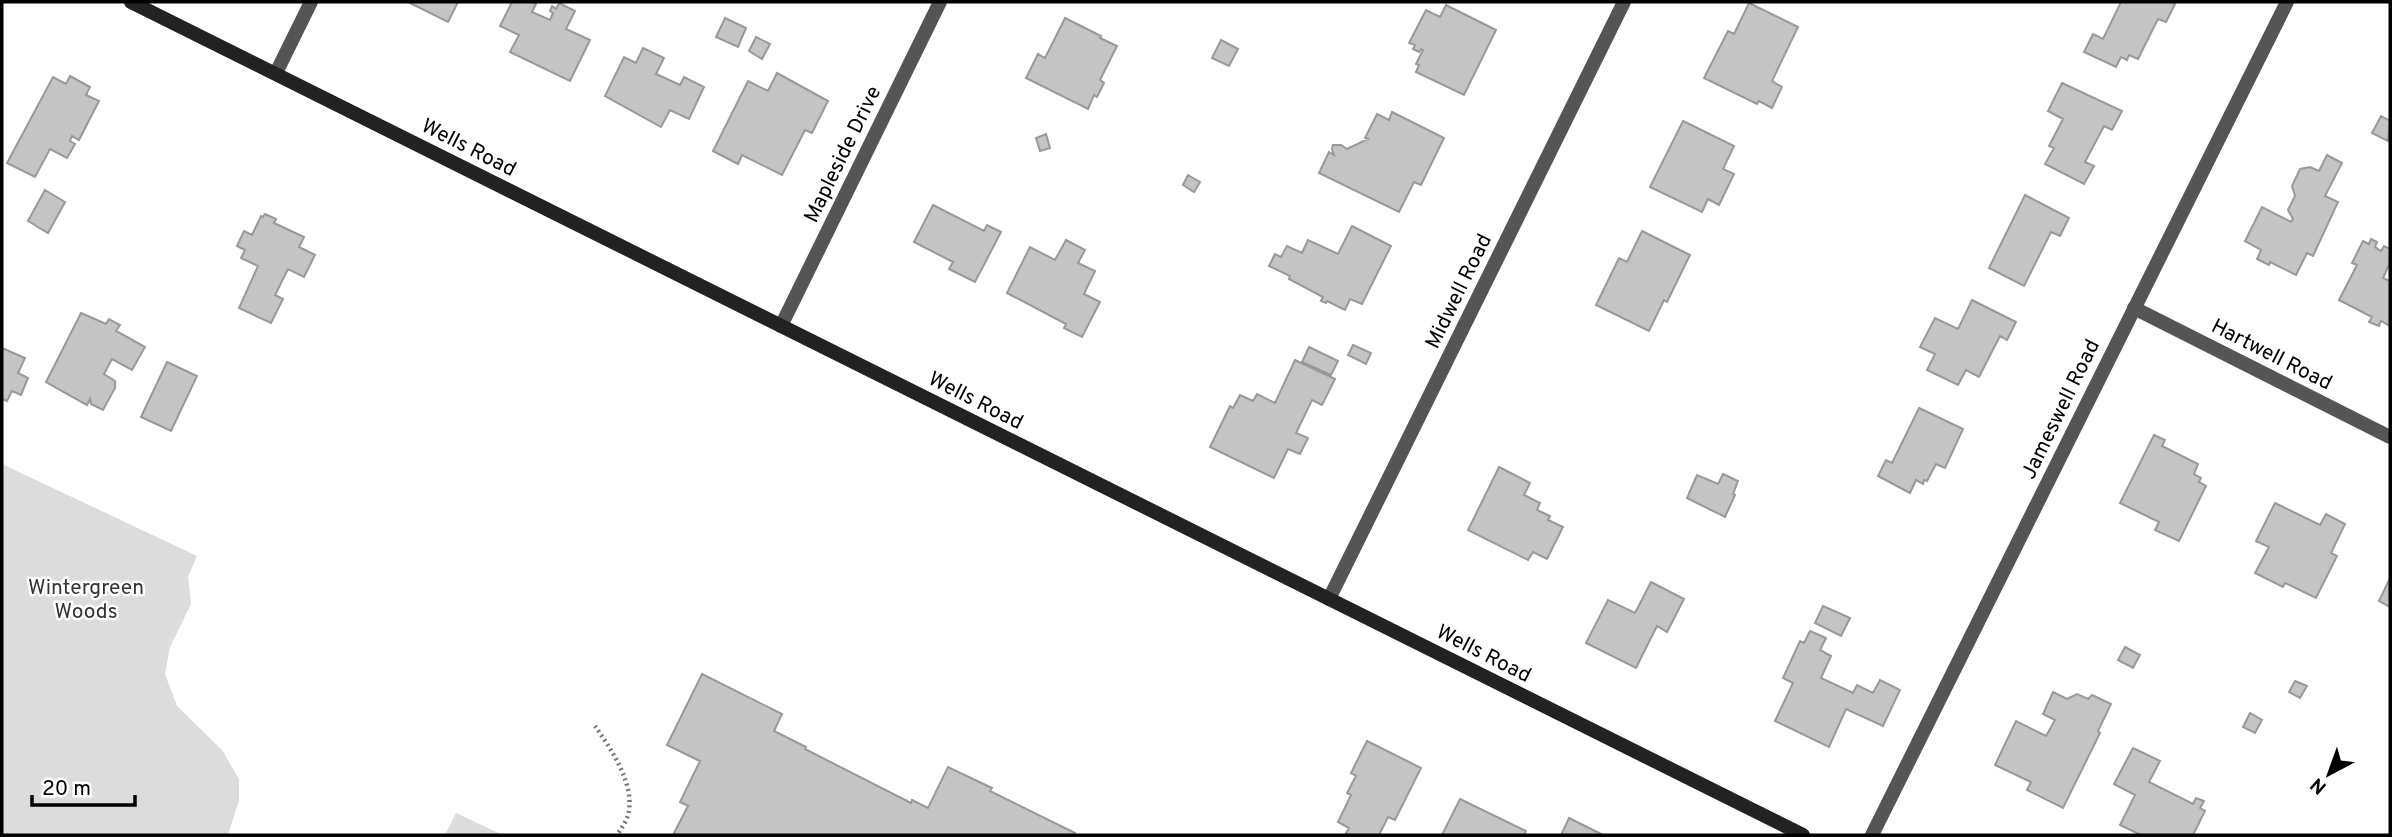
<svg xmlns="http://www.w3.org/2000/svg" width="2392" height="837" font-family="Overpass,sans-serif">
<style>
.green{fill:#dcdcdc}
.building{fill:#c4c4c4;stroke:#999;stroke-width:2}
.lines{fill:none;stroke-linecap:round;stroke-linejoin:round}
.path{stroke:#777;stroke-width:4.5;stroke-dasharray:2 3.5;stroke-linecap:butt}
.street{stroke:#555;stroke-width:14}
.secondary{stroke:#222;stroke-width:14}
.labels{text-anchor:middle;stroke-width:5;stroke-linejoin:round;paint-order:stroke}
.street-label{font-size:21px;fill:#000;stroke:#fff}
.park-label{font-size:21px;fill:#333;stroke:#fff}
</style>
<rect width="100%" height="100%" fill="#fff"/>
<!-- green -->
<path class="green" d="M2,464L197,556L188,577L191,604L170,647L165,674L177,706L222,750L239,779V800L228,835H2Z
M456,813L503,835H445Z"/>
<!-- building -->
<path class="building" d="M408,2H458L448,22Z
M512,2H531L536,4L532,12L550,20L553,13L550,11L552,6L556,9L559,3L575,11L566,29L590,40L570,81L510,52L519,35L500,26Z
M2121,2H2170L2175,4L2166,22L2158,19L2138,59L2129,55L2127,60L2121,57L2116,67L2084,52L2093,34L2103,39Z
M1749,3L1798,27L1772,81L1782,87L1772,108L1759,101L1757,104L1704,78L1728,31L1734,34Z
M1446,5L1496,30L1464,95L1416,72L1419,65L1416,64L1423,50L1421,49L1419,52L1413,49L1415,45L1409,43L1426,10L1440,17Z
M725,18L746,28L738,47L716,37Z
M1065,18L1101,36L1100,38L1117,46L1100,80L1104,83L1097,97L1094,95L1088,109L1026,78L1038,54L1045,58Z
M756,37L770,44L762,59L749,51Z
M1221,40L1238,49L1229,66L1212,58Z
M643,48L664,58L656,74L680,85L684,77L704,87L689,119L670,110L661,127L605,96L624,57L636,63Z
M777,73L828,101L812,133L805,130L782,175L742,155L738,164L713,151L748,81L768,91Z
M70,76L90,87L86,95L99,101L79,140L72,136L70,141L75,144L67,158L50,149L35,177L7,163L53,77L66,84Z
M2062,83L2122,111L2112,130L2104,126L2085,162L2094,166L2084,184L2045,164L2054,148L2049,146L2063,119L2048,111Z
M1392,112L1444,138L1421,185L1414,182L1399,212L1319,173L1329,152L1334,155L1332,149L1333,145H1341L1347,149L1368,139L1365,138L1377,114L1389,120Z
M2381,116L2390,121L2388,141L2372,133Z
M1683,121L1734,146L1723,169L1734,174L1719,205L1708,199L1702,212L1650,187Z
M1046,134L1050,148L1040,151L1036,138Z
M2327,155L2342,163L2325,196L2338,202L2313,256L2307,253L2296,275L2270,262L2269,265L2257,259L2261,250L2245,241L2262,207L2291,222L2293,219L2288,210L2295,196L2292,186L2300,169L2310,167L2319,171Z
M1188,175L1200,182L1194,192L1183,185Z
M45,190L65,202L48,233L28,221Z
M2025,195L2069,218L2060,236L2051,232L2024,286L1989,268Z
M933,205L984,231L987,225L1001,232L975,282L949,269L953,262L914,242Z
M265,214L276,219L274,223L304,237L299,247L315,255L304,277L288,269L275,295L283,299L271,323L239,308L258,266L241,258L245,250L237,246L244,231L252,235L261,216L263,217Z
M1352,226L1391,246L1362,304L1350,299L1345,310L1327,301L1326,303L1321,301L1323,297L1289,279L1290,276L1269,266L1275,254L1281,257L1287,246L1302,253L1308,240L1338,254Z
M1642,231L1690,255L1667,302L1664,300L1649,331L1596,305L1619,258L1627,262Z
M2371,239L2377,242L2375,247L2381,251L2384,246L2390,249V263L2383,278L2390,281V326L2381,321L2379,326L2369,322L2372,317L2339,300L2357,265L2352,263L2363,241L2369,244Z
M1066,240L1085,250L1078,263L1095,271L1084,294L1100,302L1082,337L1064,328L1066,324L1007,293L1030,247L1055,260Z
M1972,300L2016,322L2007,340L2000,336L1979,377L1966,370L1958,385L1927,370L1935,354L1920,347L1935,318L1958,329Z
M81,313L106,324L109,319L120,325L116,331L145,347L132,370L112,359L104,374L115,381V388L103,410L91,404L90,399L87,405L46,382Z
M1353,345L1371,353L1366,364L1348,355Z
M1309,347L1338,361L1331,375L1302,362Z
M2,348L25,358L18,373L28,378L21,395L12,391L7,401L2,399Z
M1295,360L1335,379L1322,405L1312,400L1296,433L1308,438L1300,454L1288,449L1274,478L1210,447L1230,406L1233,408L1240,395L1253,401L1257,394L1275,403Z
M167,362L197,376L171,431L141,417Z
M1919,408L1963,429L1945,468L1936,464L1927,481L1924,480L1923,484L1916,480L1910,493L1878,476L1886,460L1892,463Z
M2154,435L2165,440L2162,446L2198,464L2194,474L2201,478L2199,482L2206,486L2179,541L2155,530L2159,522L2120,503Z
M1499,467L1530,483L1524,495L1540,503L1537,510L1550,516L1548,520L1563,527L1547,559L1533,552L1528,560L1468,530Z
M1723,474L1738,481L1733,494L1735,495L1725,517L1687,498L1697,475L1718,484Z
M2275,503L2320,525L2326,514L2345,524L2331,553L2337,556L2316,598L2285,583L2283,587L2255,573L2269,547L2256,541Z
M2390,578V607L2379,601Z
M1651,582L1684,599L1667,632L1657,626L1636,668L1586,643L1608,600L1635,613Z
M1823,606L1850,618L1841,636L1815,623Z
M1810,631L1826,638L1820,650L1831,656L1821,678L1853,693L1857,685L1873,693L1880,680L1900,690L1883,726L1846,709L1829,747L1775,721L1793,683L1783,678L1800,641L1804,643Z
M2125,647L2140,655L2133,668L2118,660Z
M702,674L782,714L774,731L806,747L805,749L911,803L912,800L928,808L948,767L992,788L990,791L1075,833L1074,835H673L688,806L680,802L700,761L667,745Z
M2295,681L2307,686L2300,698L2289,692Z
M2053,692L2067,699L2077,694L2088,699L2092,695L2111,704L2098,731L2100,733L2063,808L2027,790L2031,782L1995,765L2016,721L2046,736L2055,720L2043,714Z
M2250,713L2262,720L2255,733L2243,727Z
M1367,741L1421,768L1395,820L1388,817L1379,835H1345L1349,828L1338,822L1351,795L1347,793L1356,776L1351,773Z
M2133,748L2160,761L2149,782L2193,804L2196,798L2204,801L2200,808L2205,811L2193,835H2141L2120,825L2135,795L2114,784Z
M1460,799L1526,831L1524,835H1442Z
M1569,818L1603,835H1561Z"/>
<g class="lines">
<!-- path -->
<path class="path" d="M595,726C611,749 636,785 628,815C626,822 621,829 617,835"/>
<!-- street -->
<path class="street" d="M276,73L311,2
M2134,308L2390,437
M781,326L940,2
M1329,599L1624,2
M1872,835L2287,2"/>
<!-- secondary -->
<path class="secondary" d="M131,2L1803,835"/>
</g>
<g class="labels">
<!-- street labels -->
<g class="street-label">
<text transform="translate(469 147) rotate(27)" y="7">Wells Road</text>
<text transform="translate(842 154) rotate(-64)" y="7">Mapleside Drive</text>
<text transform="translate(1458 291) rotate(-64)" y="7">Midwell Road</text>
<text transform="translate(2272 354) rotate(27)" y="7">Hartwell Road</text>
<text transform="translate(976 400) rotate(27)" y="7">Wells Road</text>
<text transform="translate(2060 409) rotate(-64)" y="7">Jameswell Road</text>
<text transform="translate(1484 653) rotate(27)" y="7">Wells Road</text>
</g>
<!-- park labels -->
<g class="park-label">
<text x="86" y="594">Wintergreen<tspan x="86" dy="24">Woods</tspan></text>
</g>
</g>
<!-- border -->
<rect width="2392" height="837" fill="none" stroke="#000000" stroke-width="7"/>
<!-- north arrow -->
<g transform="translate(2329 774) rotate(221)" stroke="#ffffff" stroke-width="5" paint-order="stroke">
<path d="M0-5L12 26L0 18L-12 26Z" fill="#000000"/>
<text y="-10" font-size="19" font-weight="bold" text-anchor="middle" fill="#000000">N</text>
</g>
<!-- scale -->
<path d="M32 795v10h103v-10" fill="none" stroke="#000000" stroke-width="3.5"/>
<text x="42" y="795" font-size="21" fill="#000000" stroke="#ffffff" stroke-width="5" paint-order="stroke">20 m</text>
</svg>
